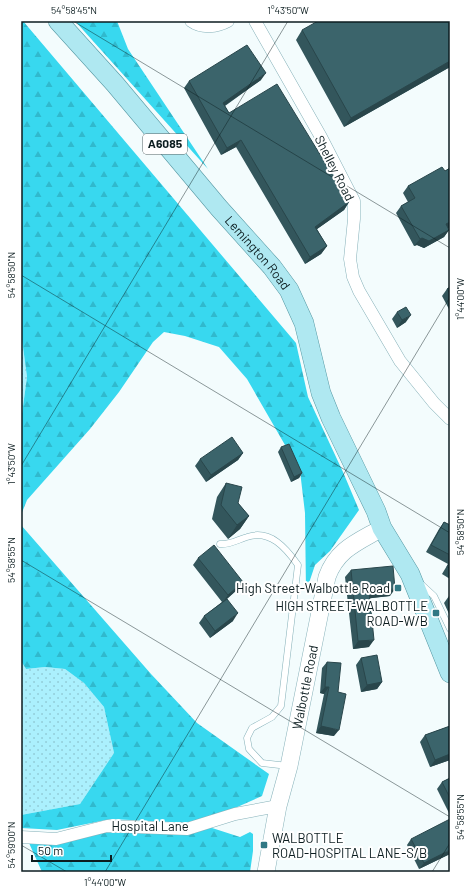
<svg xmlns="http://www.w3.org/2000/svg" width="471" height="893" font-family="Barlow,sans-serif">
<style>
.green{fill:url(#green-dots)}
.forest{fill:url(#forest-firs)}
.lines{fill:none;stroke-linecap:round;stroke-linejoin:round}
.lane-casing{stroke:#86b1b9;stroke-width:7}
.street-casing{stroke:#86b1b9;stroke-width:13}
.secondary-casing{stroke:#86b1b9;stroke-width:18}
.primary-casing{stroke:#5497a2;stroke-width:20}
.lane{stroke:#fff;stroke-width:6}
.street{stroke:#fff;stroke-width:12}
.secondary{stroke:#fff;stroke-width:17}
.primary{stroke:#afe8f1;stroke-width:19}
.wall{fill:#33565c}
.shaded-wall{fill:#29464b}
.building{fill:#3b646b;stroke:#29464b}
.ticks{fill:none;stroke:#0c1d20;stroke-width:1;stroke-opacity:0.45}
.poi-dot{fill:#317884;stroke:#fff;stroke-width:1.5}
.labels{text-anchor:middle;stroke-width:4;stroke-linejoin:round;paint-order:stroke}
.shield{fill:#fff;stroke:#556163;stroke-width:1}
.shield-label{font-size:12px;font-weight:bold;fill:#0c1d20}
.street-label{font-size:13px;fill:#0c1d20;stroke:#fff}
.poi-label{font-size:13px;fill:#0c1d20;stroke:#fff;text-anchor:end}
.neatline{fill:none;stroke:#0c1d20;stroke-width:1.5}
.ticks-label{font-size:10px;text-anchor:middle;fill:#0c1d20}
</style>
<defs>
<pattern id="green-dots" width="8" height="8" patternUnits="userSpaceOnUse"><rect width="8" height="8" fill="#abf0fd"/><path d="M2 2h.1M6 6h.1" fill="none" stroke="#92cdd9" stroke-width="1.8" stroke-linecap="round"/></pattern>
<pattern id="forest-firs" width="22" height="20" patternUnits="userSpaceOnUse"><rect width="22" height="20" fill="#38d8ef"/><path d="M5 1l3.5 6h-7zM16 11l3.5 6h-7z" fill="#30b9cd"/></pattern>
</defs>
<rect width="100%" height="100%" fill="#f3fcfd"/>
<!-- green -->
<path class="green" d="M21,332L27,377L21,421Z
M21,661L26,669L45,667L65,669L84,683L104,707L114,753L80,804L21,815Z"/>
<!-- forest -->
<path class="forest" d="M21,21H23L296,343L308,397L343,472L359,510L330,551L315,565L306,592L305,513L300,471L247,379L219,347L185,336L164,332L153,342L119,392L90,429L27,500L21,515V421L27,377L21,332Z
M75,21H117L128,49L208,169Z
M21,525L151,674L197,723L269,774L262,796L226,812L189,823L111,819L57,830L21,828V815L80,804L114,753L104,707L84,683L65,669L45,667L26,669L21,661Z
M209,827L240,837L250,832L253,834V851L250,872H42L29,843L105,831Z"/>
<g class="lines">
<defs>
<path id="lane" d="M220,544C230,545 237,540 247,537C270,529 286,548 298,565L281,706L272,717L252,728L247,738L249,749L262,763L288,766
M421,584L434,596L450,629"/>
<path id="street" d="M191,21C202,29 217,27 228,21
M255,21L321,137L354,201V219L350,259L353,277L359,291L400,361L434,403L450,419
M21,837L56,839L107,826L187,829L235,814L278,806"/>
<g id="secondary">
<path id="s1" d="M266,872L278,806L289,766L327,577C337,549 358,542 382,528"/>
</g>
<g id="primary">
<path id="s2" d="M58,21L115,84L219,208L272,267L289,290L304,323L321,393L331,418L376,511L382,528L410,574L450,673"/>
</g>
</defs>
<!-- lane casing -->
<use href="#lane" class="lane-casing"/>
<!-- street casing -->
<use href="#street" class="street-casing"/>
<!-- secondary casing -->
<use href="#secondary" class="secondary-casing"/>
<!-- primary casing -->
<use href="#primary" class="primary-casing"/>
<!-- lane -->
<use href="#lane" class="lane"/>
<!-- street -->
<use href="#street" class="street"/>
<!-- secondary -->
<use href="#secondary" class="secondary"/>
<!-- primary -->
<use href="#primary" class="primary"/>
</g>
<!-- wall -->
<path class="wall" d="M450,21V67L344,127L296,40L302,30Z
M261,80L225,106L229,113L349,202L344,210L317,229L327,246L321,254L305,264L236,147L221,155L184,88L189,81Z
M450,168V227L448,228L449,230L444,237L424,248L417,245L414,246L396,213L401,206L408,202L403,193L408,186L445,171Z
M450,287V311L442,296L447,289Z
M397,312L406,322L397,328L392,319Z
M281,447L302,473L299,478L291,482L278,452Z
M243,453L238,460L206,482L195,466L200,459Z
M226,483L238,503L249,516L240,529L228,539L212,519L217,497Z
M444,522L450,525V579L442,574L448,564L426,552L439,529Z
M198,558L238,589L227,599L233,621L210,638L199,623L204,616L222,602L193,565Z
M351,570L390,596L370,598L369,647L353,649L345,577Z
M450,595V616L444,603L449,596Z
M361,658L382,682L377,689L361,692L356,665Z
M327,662L334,736L316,733L324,694L320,693L322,668Z
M450,726V760L430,767L420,742L425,735Z
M450,778V815L437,789L442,782Z
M411,839L450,854L419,869L407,845Z"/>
<!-- shaded-wall -->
<path class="shaded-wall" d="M450,61V67L344,127L351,118Z
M266,73L261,80L218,110L223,103Z
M241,140L236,147L221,155L227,148Z
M349,202L344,210L310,234L315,227Z
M450,222V227L441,232L446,224Z
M449,230L444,237L424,248L417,245L414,246L420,239L422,238Z
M327,246L321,254L305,264L310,257Z
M411,315L406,322L397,328L402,320Z
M243,453L238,460L206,482L211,475Z
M302,473L299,478L291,482L294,477Z
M249,516L240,529L228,539L237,525Z
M243,582L238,589L223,602L228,595Z
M395,589L390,596L364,599L369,591Z
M238,613L233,621L210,638L215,631Z
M374,640L369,647L353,649L358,641Z
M382,682L377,689L361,692L367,685Z
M325,687H329L324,694L320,693Z
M321,726L339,730L334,736L316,733Z
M450,754V760L430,767L435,760Z
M450,850V854L419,869L424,863Z"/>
<!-- building -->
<path class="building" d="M318,21H450V61L351,118L302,30Z
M247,45L266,73L223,103L229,113L277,84L349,202L315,227L327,246L310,257L241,140L227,148L189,81Z
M442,167L445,171L450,168V222L446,224L449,230L429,241L422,238L420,239L401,206L415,198L408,186Z
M450,287V294L447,289Z
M406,307L411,315L402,320L397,312Z
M232,437L243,453L211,475L200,459Z
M289,444L302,473L294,477L281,447Z
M226,483L242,487L238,503L249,516L237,525L221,505Z
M444,522L450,525V555L431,545Z
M214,545L243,582L228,595L198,558Z
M450,561V568L447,567Z
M393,566L395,589L369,591L374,640L358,641L351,570Z
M227,599L238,613L215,631L204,616Z
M377,655L382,682L367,685L361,658Z
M327,662L341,663L338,692L346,694L339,730L321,726L329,687H325Z
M450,726V754L435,760L425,735Z
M450,778V798L442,782Z
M450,819V850L424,863L411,839Z"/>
<!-- ticks -->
<path class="ticks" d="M73,21L450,248M21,275L450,533M21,466L288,21M21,560L450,817M21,845L67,872M105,872L450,297M432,872L450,843"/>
<!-- markers -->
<g class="poi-dot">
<rect x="394" y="584" width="8" height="8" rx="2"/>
<rect x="432" y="609" width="8" height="8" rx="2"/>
<rect x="260" y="841" width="8" height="8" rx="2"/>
</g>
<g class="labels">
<!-- shield labels -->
<rect class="shield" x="143" y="134" width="44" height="20" rx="3"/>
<g class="shield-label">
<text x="165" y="148">A6085</text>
</g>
<!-- street labels -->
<g class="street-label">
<text transform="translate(335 168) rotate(63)" y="5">Shelley Road</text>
<text dy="5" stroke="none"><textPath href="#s2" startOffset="306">Lemington Road</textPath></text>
<text dy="5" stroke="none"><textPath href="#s1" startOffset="189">Walbottle Road</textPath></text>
<text x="150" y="831">Hospital Lane</text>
</g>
<!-- poi labels -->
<g class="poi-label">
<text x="390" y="593">High Street-Walbottle Road</text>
<text x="428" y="611">HIGH STREET-WALBOTTLE<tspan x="428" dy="15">ROAD-W/B</tspan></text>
<text x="272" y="843" text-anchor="start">WALBOTTLE<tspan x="272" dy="15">ROAD-HOSPITAL LANE-S/B</tspan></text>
</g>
</g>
<!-- border -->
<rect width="471" height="893" fill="none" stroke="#ffffff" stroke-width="44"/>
<!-- scale -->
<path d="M32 855v6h79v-6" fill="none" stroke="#0c1d20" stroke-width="2"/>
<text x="38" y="855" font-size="12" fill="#0c1d20" stroke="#ffffff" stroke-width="3" paint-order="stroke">50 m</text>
<rect x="22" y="22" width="427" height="849" class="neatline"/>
<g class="ticks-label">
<text x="74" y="14">54°58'45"N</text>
<text x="288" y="14">1°43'50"W</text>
<text transform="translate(11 275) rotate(-90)" y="4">54°58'50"N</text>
<text transform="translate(460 299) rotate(-90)" y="4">1°44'00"W</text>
<text transform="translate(11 464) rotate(-90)" y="4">1°43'50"W</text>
<text transform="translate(460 532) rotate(-90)" y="4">54°58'50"N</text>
<text transform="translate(11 560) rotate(-90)" y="4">54°58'55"N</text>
<text transform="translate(460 817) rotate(-90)" y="4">54°58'55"N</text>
<text transform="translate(11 845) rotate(-90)" y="4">54°59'00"N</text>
<text x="105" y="886">1°44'00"W</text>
</g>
</svg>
